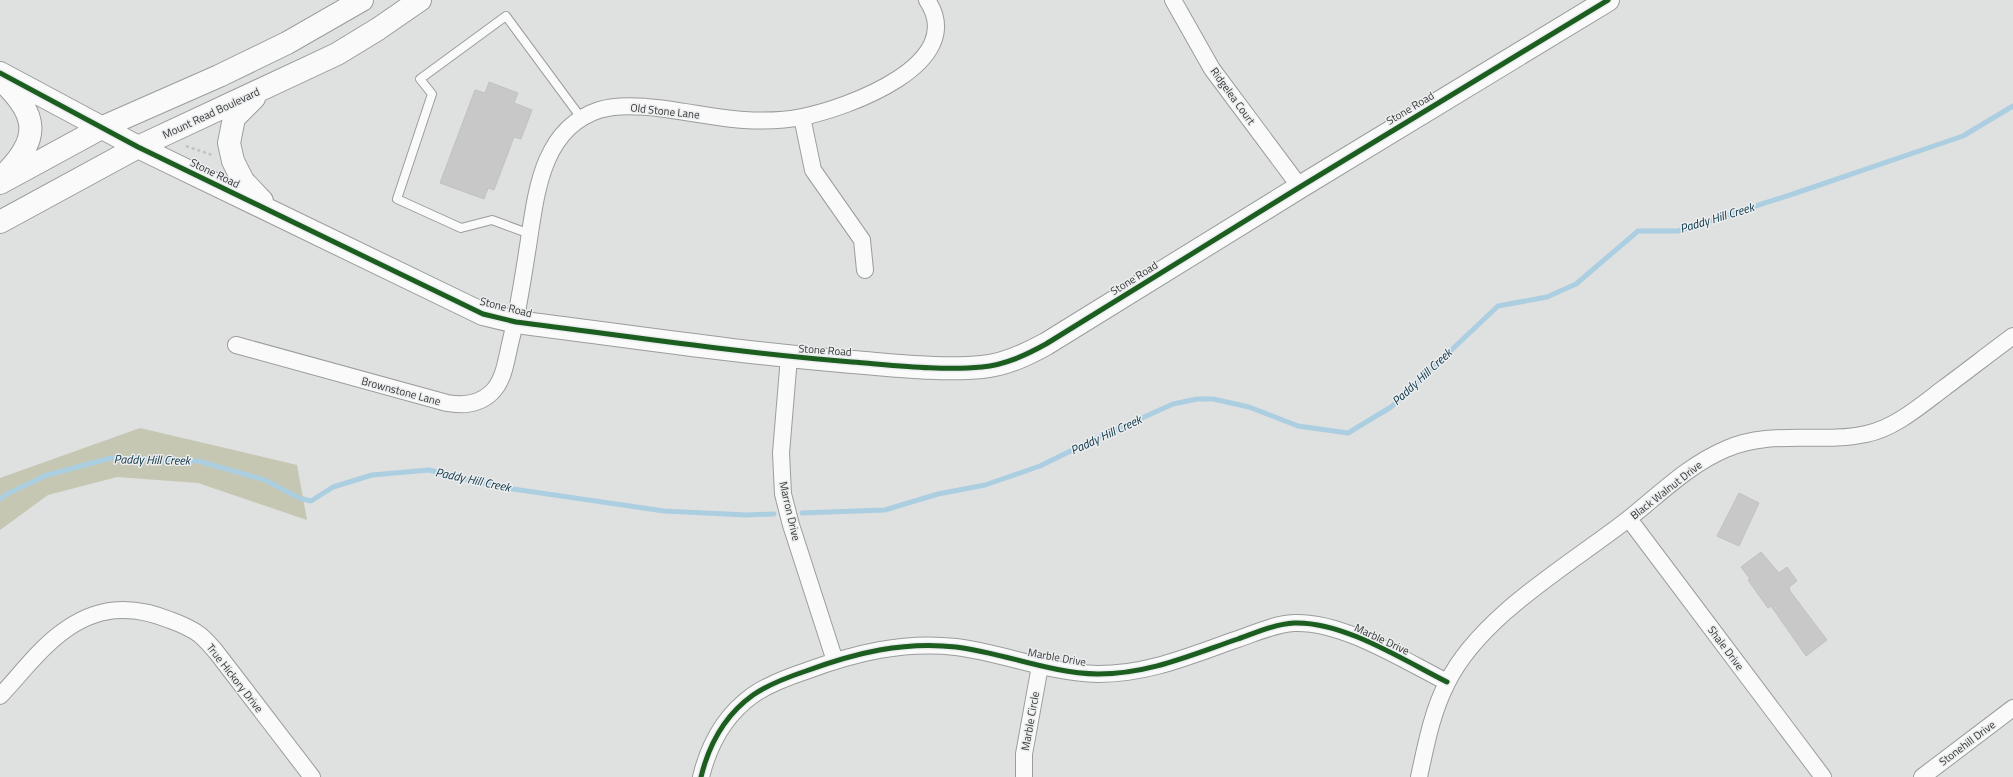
<svg xmlns="http://www.w3.org/2000/svg" width="2013" height="777" font-family="'Titillium Web',sans-serif">
<style>
.green{fill:#c5c7b2}
.lines{fill:none;stroke-linecap:round;stroke-linejoin:round}
.stream{stroke:#accee1;stroke-width:5}
.building{fill:#c8c8c8;stroke:#c1c1c1}
.lane-casing{stroke:#9b9c9c;stroke-width:10}
.street-casing{stroke:#9b9c9c;stroke-width:18}
.secondary-casing{stroke:#9b9c9c;stroke-width:24}
.path{stroke:#c0c1c1;stroke-width:2.5;stroke-dasharray:3 3;stroke-linecap:butt}
.lane{stroke:#fafafa;stroke-width:8}
.street{stroke:#fafafa;stroke-width:16}
.secondary{stroke:#fafafa;stroke-width:22}
.cycleway-casing{stroke:#ebedee;stroke-width:8}
.cycleway{stroke:#1b5e20;stroke-width:5}
.labels{text-anchor:middle;stroke-width:3;stroke-linejoin:round;paint-order:stroke}
.street-label{font-size:11px;fill:#373738;stroke:#ebedee}
.water-label{font-size:12px;font-style:italic;fill:#073145;stroke:#ebedee}
</style>
<rect width="100%" height="100%" fill="#dfe0e0"/>
<!-- green -->
<path class="green" d="M140,428L297,465L307,520L198,483L117,477L48,495L0,530V478Z"/>
<g class="lines">
<!-- stream -->
<path class="stream" d="M0,499L7,494L47,475L111,458L198,461L265,480L299,498L311,501L333,487L372,475L429,470L500,487L664,511L746,515L774,514
M802,513L885,510L938,494L985,485L1040,466L1095,439L1173,404L1197,399H1213L1249,407L1298,426L1348,433L1391,407L1498,306L1547,297L1576,284L1638,231H1678L1796,193L1963,136L2013,106"/>
</g>
<!-- building -->
<path class="building" d="M489,82L518,93L514,103L532,110L521,139L514,137L494,190L488,188L484,199L440,183L475,90L485,93Z
M1739,493L1759,503L1739,546L1717,536Z
M1761,552L1779,573L1787,567L1797,581L1789,587L1790,591L1827,640L1806,656L1771,606L1768,608L1748,580L1750,579L1741,567Z"/>
<g class="lines">
<defs>
<path id="lane" d="M530,234L492,220L461,228L397,199L432,94L420,79L506,16L582,119"/>
<path id="street" d="M1173,0L1212,69L1300,187
M802,117L813,170L862,240L865,270
M236,345L447,403C463,406 478,405 491,393C504,381 506,361 510,344C518,312 523,278 528,246C536,195 541,129 599,110C638,98 702,118 744,120C763,121 783,121 802,117C847,108 970,64 927,0
M789,357L781,453L783,494L791,525L835,661
M1629,519L1823,777
M0,696C20,675 38,650 61,633C96,606 131,604 170,620C181,624 191,628 200,635C206,640 212,647 217,653L312,777
M701,777C709,744 725,715 753,695C769,684 788,677 806,671C855,653 903,641 956,647C1004,653 1049,673 1098,674C1149,674 1191,655 1238,639C1255,633 1275,624 1294,623C1343,621 1403,660 1447,682
M1024,777V754L1040,666
M1419,777C1426,745 1432,712 1447,683C1480,616 1569,565 1627,520C1659,495 1688,465 1726,449C1770,429 1820,444 1866,434C1895,428 1920,406 1944,388C1967,371 1990,353 2013,336
M1922,777L2013,708"/>
<path id="secondary" d="M0,73L138,147L483,314L516,322C628,336 739,353 852,362C892,365 942,371 982,367C1005,365 1026,355 1046,344L1300,187L1608,0
M0,79C39,115 41,139 3,176
M254,98L234,118L229,143L233,161L243,181L262,201
M0,183L103,127L219,76L287,43L362,0
M0,222L138,147L337,54L378,29L420,0"/>
</defs>
<!-- lane casing -->
<use href="#lane" class="lane-casing"/>
<!-- street casing -->
<use href="#street" class="street-casing"/>
<!-- secondary casing -->
<use href="#secondary" class="secondary-casing"/>
<!-- path -->
<path class="path" d="M186,146L212,155"/>
<!-- lane -->
<use href="#lane" class="lane"/>
<!-- street -->
<use href="#street" class="street"/>
<!-- secondary -->
<use href="#secondary" class="secondary"/>
<defs>
<path id="cycleway" d="M0,73L138,147L483,314L516,322C628,336 739,353 852,362C892,365 942,371 982,367C1005,365 1026,355 1046,344L1300,187L1608,0
M701,777C709,744 725,715 753,695C769,684 788,677 806,671C855,653 903,641 956,647C1004,653 1049,673 1098,674C1149,674 1191,655 1238,639C1255,633 1275,624 1294,623C1343,621 1403,660 1447,682"/>
</defs>
<!-- cycleway casing -->
<use href="#cycleway" class="cycleway-casing"/>
<!-- cycleway -->
<use href="#cycleway" class="cycleway"/>
</g>
<g class="labels">
<!-- street labels -->
<g class="street-label">
<text transform="translate(1233 96) rotate(54)" y="4">Ridgelea Court</text>
<text transform="translate(1410 108) rotate(-31)" y="4">Stone Road</text>
<text transform="translate(665 111) rotate(6)" y="4">Old Stone Lane</text>
<text transform="translate(211 113) rotate(-25)" y="4">Mount Read Boulevard</text>
<text transform="translate(215 173) rotate(26)" y="4">Stone Road</text>
<text transform="translate(1134 278) rotate(-32)" y="4">Stone Road</text>
<text transform="translate(506 307) rotate(14)" y="4">Stone Road</text>
<text transform="translate(825 350) rotate(4)" y="4">Stone Road</text>
<text transform="translate(401 391) rotate(15)" y="4">Brownstone Lane</text>
<text transform="translate(1666 490) rotate(-38)" y="4">Black Walnut Drive</text>
<text transform="translate(790 511) rotate(77)" y="4">Marron Drive</text>
<text transform="translate(1382 639) rotate(25)" y="4">Marble Drive</text>
<text transform="translate(1726 648) rotate(53)" y="4">Shale Drive</text>
<text transform="translate(1057 657) rotate(10)" y="4">Marble Drive</text>
<text transform="translate(235 678) rotate(52)" y="4">True Hickory Drive</text>
<text transform="translate(1030 721) rotate(-80)" y="4">Marble Circle</text>
<text transform="translate(1967 743) rotate(-37)" y="4">Stonehill Drive</text>
</g>
<!-- water labels -->
<g class="water-label">
<text transform="translate(1717 218) rotate(-17)" y="4">Paddy Hill Creek</text>
<text transform="translate(1422 377) rotate(-43)" y="4">Paddy Hill Creek</text>
<text transform="translate(1106 435) rotate(-25)" y="4">Paddy Hill Creek</text>
<text transform="translate(152 460) rotate(1)" y="4">Paddy Hill Creek</text>
<text transform="translate(473 480) rotate(12)" y="4">Paddy Hill Creek</text>
</g>
</g>
</svg>
